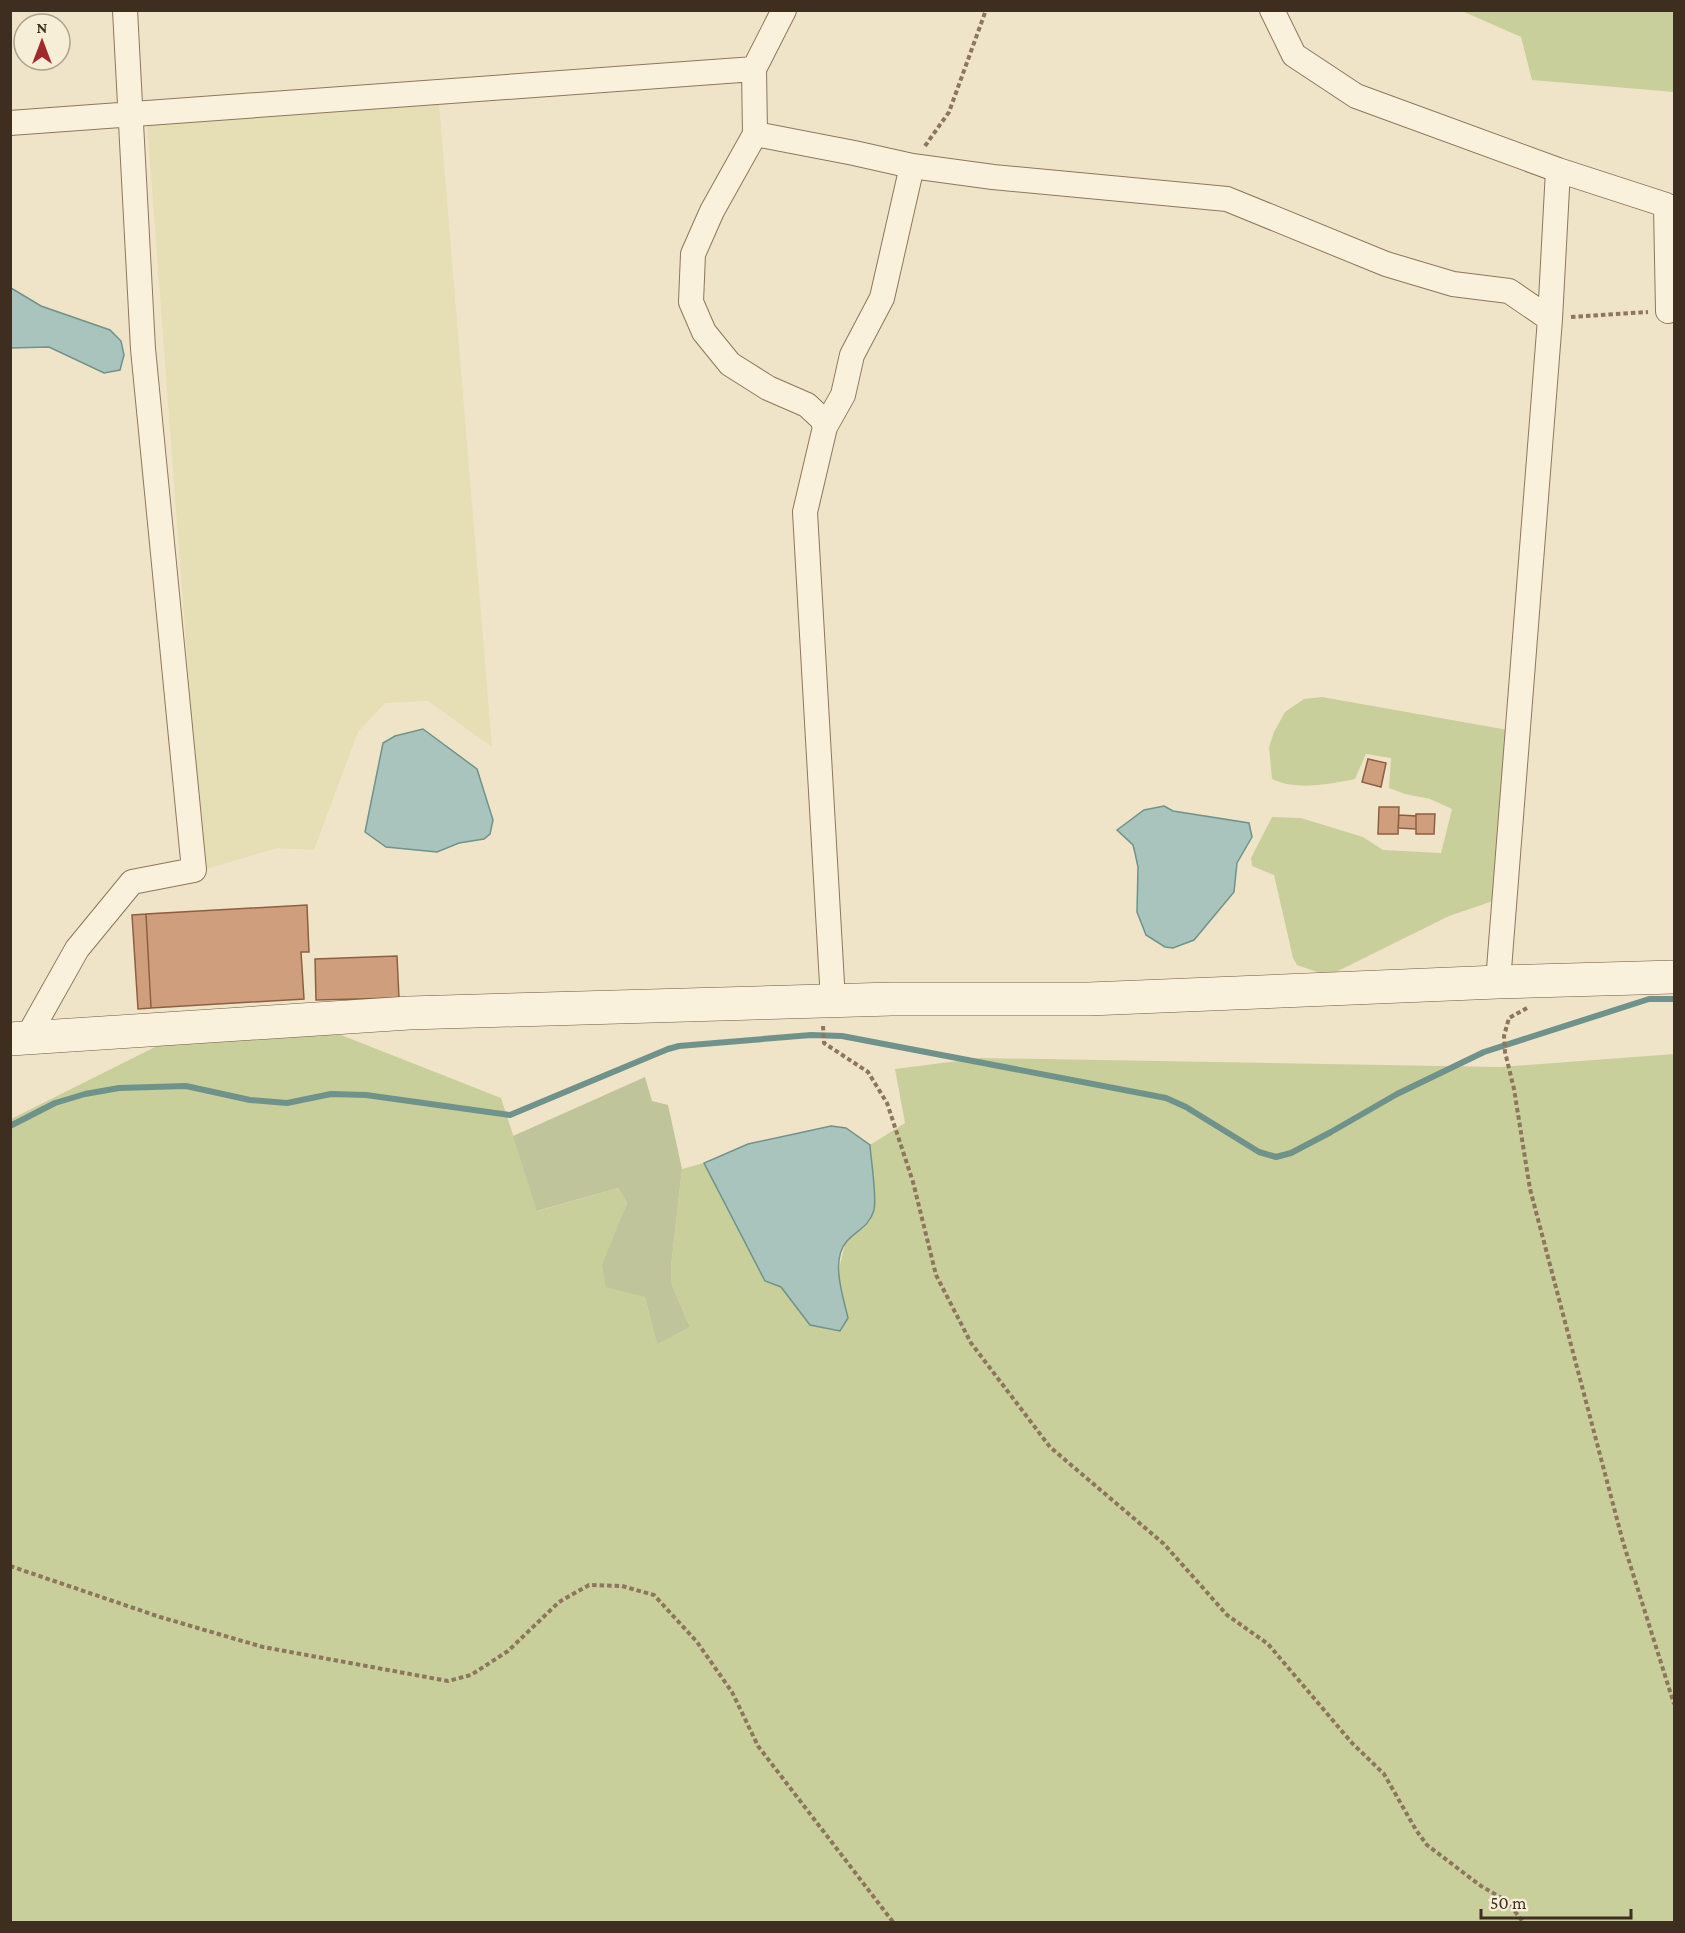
<svg xmlns="http://www.w3.org/2000/svg" width="1685" height="1933" font-family="'Crimson Pro',serif">
<style>
.farmland{fill:#e6deb5}
.green{fill:#c9cf9b}
.cemetery{fill:#bfc49a}
.water{fill:#a9c4bc;stroke:#6f938a;stroke-width:1.5}
.lines{fill:none;stroke-linecap:round;stroke-linejoin:round}
.stream{stroke:#6f938a;stroke-width:6}
.building{fill:#cf9f7d;stroke:#8d5f41;stroke-width:1.5}
.street-casing{stroke:#8d765c;stroke-width:26}
.secondary-casing{stroke:#6f573f;stroke-width:34}
.path{stroke:#8d765c;stroke-width:4;stroke-dasharray:4.5 3;stroke-linecap:butt}
.street{stroke:#faf1dc;stroke-width:24}
.secondary{stroke:#faf1dc;stroke-width:33}
</style>
<rect width="100%" height="100%" fill="#f0e4c8"/>
<!-- farmland -->
<path class="farmland" d="M439,103L492,747L428,701L385,703L358,732L314,850L277,848L203,870L147,122Z"/>
<!-- green -->
<path class="green" d="M1462,11H1674V92L1532,80L1521,37Z
M1322,697L1508,730L1496,900L1449,916L1336,972L1320,973L1297,965L1293,958L1274,875L1252,866L1251,858L1272,817L1301,818L1363,837L1383,850L1441,853L1452,809L1430,799L1405,794L1389,788L1391,758L1366,754L1355,779C1329,784 1297,791 1272,779L1269,747L1274,732L1285,712L1304,699Z
M185,1032L341,1035L501,1098L538,1211L618,1188L627,1203L603,1265L645,1297L657,1343L690,1327L672,1285L671,1267L682,1169L704,1163L765,1281L781,1287L810,1325L848,1318L838,1274L845,1243L869,1222L875,1207L870,1145L905,1123L895,1069L981,1058L1500,1067L1674,1054V1922H11V1119Z"/>
<!-- cemetery -->
<path class="cemetery" d="M645,1077L652,1101L668,1105L682,1169L671,1267L672,1285L690,1327L657,1344L645,1297L606,1287L602,1265L627,1203L618,1188L537,1211L513,1136Z"/>
<!-- water -->
<path class="water" d="M11,288L41,306L110,330L121,341L124,355L120,370L104,373L49,347L11,348Z
M423,729L477,769L493,820L490,834L484,839L459,843L437,852L386,847L365,832L383,743L395,736Z
M1164,806L1173,811L1249,823L1252,837L1237,863L1234,892L1194,940L1173,948L1165,947L1146,935L1137,912L1138,867L1135,853L1133,845L1117,830L1144,810Z
M831,1126L846,1128L870,1145C871,1161 877,1196 874,1210C869,1227 858,1229 847,1241C830,1260 843,1296 848,1318L840,1331L810,1325L781,1287L765,1281L704,1163L748,1144Z"/>
<g class="lines">
<!-- stream -->
<path class="stream" d="M10,1126L55,1103L85,1094L119,1088L186,1086L250,1100L287,1103L331,1094L366,1095L510,1115L668,1049L679,1046L811,1035L842,1036L1166,1098L1186,1107L1259,1152L1276,1157L1291,1153L1331,1132L1397,1094L1484,1052L1649,999H1674"/>
</g>
<!-- building -->
<path class="building" d="M1368,759L1386,763L1381,787L1362,782Z
M1379,807H1399L1398,834H1378Z
M1416,814H1435L1434,834H1416Z
M1399,815L1416,816V829L1398,828Z
M307,905L309,952H301L304,999L151,1008L146,914Z
M146,914L151,1008L138,1009L132,915Z
M397,956L399,998L316,1000L315,959Z"/>
<g class="lines">
<defs>
<path id="street" d="M1272,10L1294,55L1356,96L1558,170L1550,319L1498,982
M754,69L784,10
M10,123L754,69L755,134L712,211L693,254L691,302L704,332L730,364L768,388L807,405L822,419L825,427
M755,134L854,153L912,166L993,177L1227,199L1386,264L1453,284L1509,291L1550,319
M1558,170L1666,205L1668,311
M833,1001L805,512L825,427L843,395L852,355L882,298L912,166
M27,1038L77,949L132,882L194,870L143,349L125,10"/>
<path id="secondary" d="M10,1039L409,1013L892,999H1089L1498,982L1674,977"/>
</defs>
<!-- street casing -->
<use href="#street" class="street-casing"/>
<!-- secondary casing -->
<use href="#secondary" class="secondary-casing"/>
<!-- path -->
<path class="path" d="M925,146L949,112L986,10
M1571,317L1648,312
M1527,1008L1509,1018L1504,1036L1505,1052L1514,1089L1530,1189L1623,1542L1674,1704
M823,1026L824,1043L868,1072L887,1103L913,1182L936,1275L971,1343L1050,1447L1164,1544L1227,1615L1268,1644L1352,1743L1384,1774L1416,1830L1427,1845L1481,1886L1507,1901L1523,1922
M10,1566L160,1617L263,1647L448,1681L471,1675L508,1651L559,1602L589,1585L622,1586L654,1595L697,1642L732,1692L758,1746L893,1922"/>
<!-- street -->
<use href="#street" class="street"/>
<!-- secondary -->
<use href="#secondary" class="secondary"/>
</g>
<!-- border -->
<rect width="1685" height="1933" fill="none" stroke="#3d2e20" stroke-width="24"/>
<!-- north arrow -->
<g transform="translate(42 42)"><circle r="28" fill="#f7eed8" stroke="#ada18e" stroke-width="1.5"/>
<path d="M0-4.5L10 22L0 15L-10 22Z" fill="#9e2a2b"/>
<text y="-9" font-size="16" font-weight="bold" text-anchor="middle" fill="#3d2e20">N</text>
</g>
<!-- scale -->
<path d="M1481 1909v9h150v-9" fill="none" stroke="#3d2e20" stroke-width="3"/>
<text x="1490" y="1909" font-size="18" fill="#3d2e20" stroke="#f7eed8" stroke-width="4.5" paint-order="stroke">50 m</text>
</svg>
